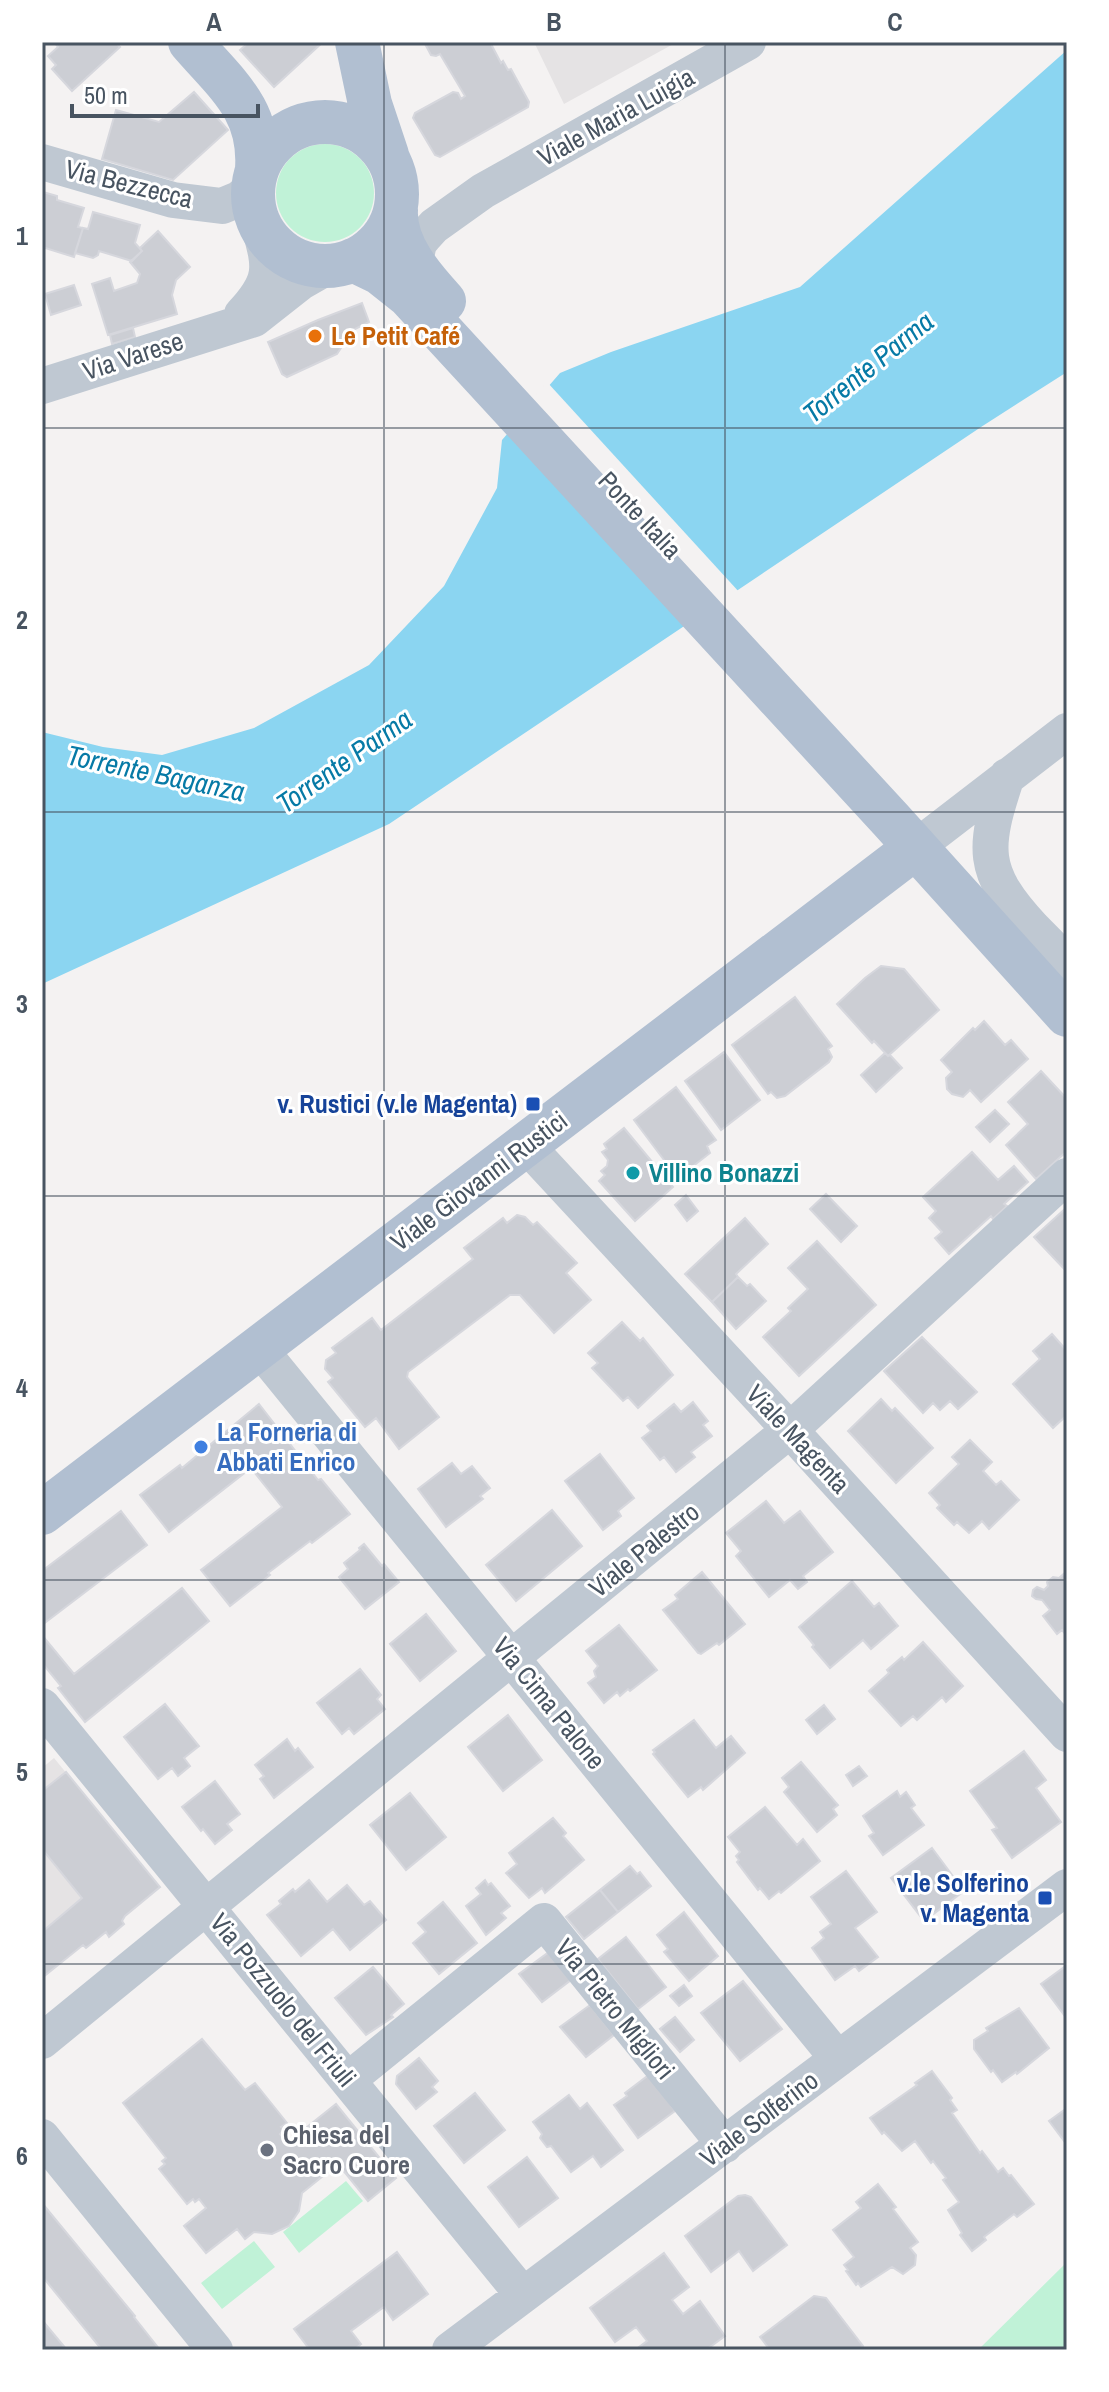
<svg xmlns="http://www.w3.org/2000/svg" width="1109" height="2392" font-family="'Archivo Narrow',sans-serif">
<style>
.education{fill:#e5e3e4}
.green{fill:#c0f2d7}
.water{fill:#8bd5f1}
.pier{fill:#f4f2f2}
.building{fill:#ccced4;stroke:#d6d7dd;stroke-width:2}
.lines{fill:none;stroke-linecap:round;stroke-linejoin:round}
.minor{stroke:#bfc8d2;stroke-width:36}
.major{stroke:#b1bfd1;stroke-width:44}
.grid{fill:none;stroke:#485461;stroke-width:2;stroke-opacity:0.55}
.food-dot{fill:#e8710a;stroke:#fff;stroke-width:3}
.transit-dot{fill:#1a4fb4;stroke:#fff;stroke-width:3}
.culture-dot{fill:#0f9aa8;stroke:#fff;stroke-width:3}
.shop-dot{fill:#3f7fe0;stroke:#fff;stroke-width:3}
.worship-dot{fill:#6b7280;stroke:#fff;stroke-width:3}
.labels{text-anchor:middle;stroke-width:6;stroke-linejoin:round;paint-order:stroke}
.street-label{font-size:26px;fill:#485461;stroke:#fff}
.food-label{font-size:26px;font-weight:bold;fill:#c56008;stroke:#fff;text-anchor:start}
.transit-label{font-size:26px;font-weight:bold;fill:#164399;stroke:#fff;text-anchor:end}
.culture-label{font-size:26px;font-weight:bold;fill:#0d838f;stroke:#fff;text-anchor:start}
.shop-label{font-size:26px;font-weight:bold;fill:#366cbe;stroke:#fff;text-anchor:start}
.worship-label{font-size:26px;font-weight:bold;fill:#5b616d;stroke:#fff;text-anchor:start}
.water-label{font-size:28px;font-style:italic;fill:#067aa6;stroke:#fff}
.neatline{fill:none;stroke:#485461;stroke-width:3}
.grid-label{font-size:26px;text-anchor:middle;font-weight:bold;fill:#485461}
</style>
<rect width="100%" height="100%" fill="#f4f2f2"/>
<!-- education -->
<path class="education" d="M534,42H677L564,104Z
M54,1758L160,1887L125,1916L122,1921L124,1924L109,1937L105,1932L86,1948L83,1945L42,1978V1768Z"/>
<!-- green -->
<path class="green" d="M276 193a49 49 0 1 1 98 0a49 49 0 1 1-98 0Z
M346,2181L363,2201L299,2253L283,2232Z
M254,2241L275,2267L222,2309L201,2283Z
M1067,2262V2350H978Z"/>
<!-- water -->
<path class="water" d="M1067,50V372L981,427L389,824L42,984V732L103,747L162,755L254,728L369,665L444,586L497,488L502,440L560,373L611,352L800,287Z"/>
<!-- pier -->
<path class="pier" d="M547,382L740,593L688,629L505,430Z"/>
<!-- building -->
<path class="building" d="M54,42H115L120,47L72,91L52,69L56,65L48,56L58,47Z
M249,42H323L274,87L240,50Z
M424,42H490L501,63L503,61L508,70L511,69L529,102L528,107L440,157L435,155L413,118L415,113L453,92L458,93L461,99L465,96L440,54L436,56L431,55Z
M194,92L228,130L173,180L102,159L116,110L159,122Z
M43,192L57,196V200L84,208L78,227L83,228L74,257L42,247Z
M93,212L140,225L135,243L142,251L132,261L99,251L98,255L93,258L75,253L83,228L88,229Z
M158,231L190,267L176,280L172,295L177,314L108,335L92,284L110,278L114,291L137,283L140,274L130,262L142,251L140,248Z
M74,285L81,305L51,315L45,294Z
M362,303L369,322L353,330L337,354L287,377L282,374L268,342L318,320Z
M133,328L135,337L112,344L110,335Z
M881,966L904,969L939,1010L888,1056L874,1041L872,1043L837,1004L865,978Z
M795,997L832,1046L828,1049L832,1057L829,1062L785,1096L777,1098L771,1092L768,1094L732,1045Z
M984,1021L1005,1045L1011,1040L1028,1059L981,1102L970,1090L963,1097L952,1094L947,1089L946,1078L952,1072L941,1060L973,1028L975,1030Z
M724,1052L760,1100L721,1130L685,1081Z
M885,1053L888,1056L890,1055L902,1068L876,1092L861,1075Z
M1041,1071L1067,1099V1151L1036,1179L1006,1145L1028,1124L1008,1102Z
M676,1087L716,1140L707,1146L710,1153L688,1170L682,1166L673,1172L634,1120Z
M995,1110L1009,1124L990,1142L976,1127Z
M624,1128L673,1187L635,1221L599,1181L605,1175L601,1171L607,1166L608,1160L602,1152L607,1149L604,1144Z
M972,1152L998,1180L1014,1166L1028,1182L1004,1204L1007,1206L993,1219L991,1216L949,1254L935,1238L942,1232L929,1218L936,1211L923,1197Z
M826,1194L857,1226L841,1242L810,1209Z
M686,1195L698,1211L687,1221L675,1205Z
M1067,1207V1272L1034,1237Z
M517,1215L525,1217L533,1225L537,1222L577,1263L566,1273L591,1300L554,1333L520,1295H510L408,1372L407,1377L439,1417L399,1449L376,1418L365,1427L328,1382L333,1378L325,1369L326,1360L336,1353L332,1348L372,1318L381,1330L473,1259L464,1248L503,1218L507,1223Z
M745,1218L768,1244L736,1274L738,1277L712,1302L685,1274Z
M817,1241L876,1305L799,1376L763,1337L791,1311L788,1308L808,1289L788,1268Z
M738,1277L747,1286L750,1284L766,1301L736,1329L712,1302Z
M622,1322L640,1341L643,1338L673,1375L638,1408L628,1397L623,1401L592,1368L598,1363L588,1353Z
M1052,1334L1067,1351V1415L1053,1428L1013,1384L1040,1359L1033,1351Z
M922,1337L977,1392L958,1409L950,1401L940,1410L933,1403L923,1413L884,1371Z
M881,1399L892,1411L895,1408L933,1448L896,1483L848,1431Z
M693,1402L708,1421L703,1425L712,1436L691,1452L695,1457L676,1472L664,1457L660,1460L642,1438L651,1431L647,1426L674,1404L681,1412Z
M259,1404L318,1480L321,1479L350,1514L312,1543L310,1541L268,1573L270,1575L230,1606L201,1570L282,1507L251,1468L169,1532L140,1495L180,1465L182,1468Z
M970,1440L992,1462L983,1471L996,1485L1001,1481L1019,1500L989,1529L982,1521L969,1533L957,1522L954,1525L937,1508L940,1505L929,1493L959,1464L952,1457Z
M600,1454L634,1498L618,1511L621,1516L603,1530L565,1481Z
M452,1463L461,1474L472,1466L490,1488L480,1496L483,1499L446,1527L418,1489Z
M766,1501L784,1523L800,1511L833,1552L803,1576L807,1582L798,1589L790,1580L769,1597L736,1556L741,1551L726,1533Z
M552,1510L582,1546L516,1601L486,1565Z
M121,1511L147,1545L42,1625V1571Z
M364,1544L382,1566L384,1564L399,1582L365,1609L339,1577L348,1569L344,1563L360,1550L359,1548Z
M1067,1571V1636L1062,1630L1057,1634L1043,1616L1050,1610L1042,1600L1036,1599L1032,1596L1033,1590L1037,1587L1044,1590L1048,1586L1047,1582L1053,1577L1059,1578Z
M702,1572L745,1624L719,1645L717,1643L701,1654L698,1653L663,1610L678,1599L675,1595Z
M852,1581L874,1607L879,1603L898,1626L871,1649L863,1640L830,1668L812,1647L814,1645L799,1627Z
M182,1588L209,1621L85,1722L58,1688L61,1686L42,1663V1635L74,1674Z
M426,1614L456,1651L420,1681L390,1644Z
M619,1625L657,1670L630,1691L628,1689L620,1696L617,1692L604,1703L588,1683L596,1677L594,1671L598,1666L586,1651Z
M923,1642L963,1686L946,1702L942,1697L917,1720L913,1716L901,1726L869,1691L889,1673L887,1670L902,1657L904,1660Z
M360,1669L381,1695L377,1699L385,1709L354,1734L349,1728L342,1734L317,1703Z
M165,1704L199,1746L184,1758L190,1766L178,1776L172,1768L158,1779L124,1737Z
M824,1705L835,1719L817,1734L806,1720Z
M508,1715L542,1760L503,1791L468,1747Z
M694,1720L716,1748L731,1736L745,1753L703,1790L701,1787L688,1797L653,1754L655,1752L653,1750Z
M287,1739L295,1751L298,1748L313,1767L274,1798L260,1779L264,1776L255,1765Z
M1024,1751L1046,1780L1036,1788L1061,1822L1012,1858L992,1830L997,1828L970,1791Z
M801,1762L838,1805L833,1809L837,1815L817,1832L784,1792L789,1787L782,1778Z
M859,1766L867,1776L853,1786L846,1775Z
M66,1772L160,1887L125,1916L122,1921L124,1924L109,1937L106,1932L86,1948L83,1945L42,1978V1932L82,1898L42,1849V1791Z
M215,1781L240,1814L227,1824L232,1830L215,1844L203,1829L201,1831L182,1807Z
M897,1791L900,1797L906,1792L915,1805L911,1808L924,1825L883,1855L869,1836L874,1833L863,1816Z
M410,1793L446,1837L406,1870L370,1825Z
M765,1807L797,1845L803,1839L820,1861L781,1893L779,1891L769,1899L760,1888L758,1890L737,1862L739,1860L736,1856L740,1852L728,1837Z
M553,1818L566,1833L563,1836L584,1860L545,1893L542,1888L529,1898L506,1873L517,1864L509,1853Z
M932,1848L964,1891L924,1921L891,1878Z
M630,1866L637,1874L640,1872L651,1886L618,1912L600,1890Z
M846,1871L877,1912L855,1928L878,1957L859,1971L855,1966L835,1980L812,1948L824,1938L820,1932L831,1924L811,1897Z
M309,1880L327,1902L347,1885L364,1905L370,1901L386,1920L350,1950L333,1929L301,1956L267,1915L281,1904L279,1901L293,1889L295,1892Z
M485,1880L488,1885L491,1883L510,1906L501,1913L506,1918L486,1935L466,1906L481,1894L476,1888Z
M600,1890L618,1912L584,1939L566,1917Z
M443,1902L477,1943L439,1974L413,1943L426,1932L418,1923Z
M684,1912L718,1956L689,1981L664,1952L668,1949L657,1935Z
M626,1937L666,1987L638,2009L598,1959Z
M549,1952L571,1980L542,2002L519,1974Z
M1067,1965V2019L1041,1984Z
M373,1967L404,2004L391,2015L393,2017L366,2035L335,1998Z
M743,1981L782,2029L740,2061L701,2013Z
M684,1985L692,1996L679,2006L670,1996Z
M590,2005L614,2035L586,2057L560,2027Z
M1019,2008L1049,2048L1017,2074L1016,2072L1002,2082L993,2070L991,2072L974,2049V2040L988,2031L986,2028Z
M675,2017L694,2040L680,2052L660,2029Z
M202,2039L245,2090L255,2083L287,2123L281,2127L284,2130L280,2134L287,2143L336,2104L396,2178L368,2201L338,2164L302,2193L299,2211L289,2226L272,2234L254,2232L245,2239L237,2229L206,2253L184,2226L206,2208L199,2199L195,2202L193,2199L187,2204L159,2169L165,2164L162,2161L166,2158L123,2103Z
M419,2058L438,2081L432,2087L437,2092L416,2109L396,2084L397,2076Z
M932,2071L952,2098L950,2100L957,2110L952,2113L980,2153L982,2151L998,2172L1003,2168L1009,2176L1011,2175L1034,2204L1017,2217L1014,2214L984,2237L986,2240L972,2251L960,2235L962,2233L948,2210L959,2202L943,2180L946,2178L933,2161L931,2163L915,2141L902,2151L884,2132L882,2134L870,2118L917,2085L915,2083Z
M650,2074L675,2111L638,2138L614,2105L627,2096L625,2093Z
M475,2093L505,2130L464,2163L434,2126Z
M569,2095L580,2109L587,2103L623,2150L601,2167L593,2156L571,2172L551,2146L547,2147L540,2138L542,2134L533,2122Z
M1067,2108V2145L1049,2121Z
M527,2157L558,2198L519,2227L488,2187Z
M878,2184L896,2207L893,2209L918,2242L910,2248L916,2255L915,2265L903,2274L892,2267L861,2287L858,2283L856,2285L846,2271L848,2270L844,2265L854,2257L833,2230L861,2208L856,2202Z
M745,2195L751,2197L787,2245L753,2271L739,2251L711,2272L685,2236L738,2196Z
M42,2203L135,2316L134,2317L160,2350H102L42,2276Z
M397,2252L428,2294L393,2320L384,2307L351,2331L361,2344L354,2350H310L294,2329Z
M664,2253L689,2287L672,2300L683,2314L700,2301L725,2336L706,2350H635L647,2341L636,2327L615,2342L590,2308Z
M814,2296L826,2298L863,2346L857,2350H770L760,2337Z
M42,2320L67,2350H42Z"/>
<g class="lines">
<!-- minor -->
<path class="minor" d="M42,162L173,200L222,206L239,199L247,192L254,181
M420,272L416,257L419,243L424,237L434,226L483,191L748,42
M242,314C277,277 269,264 257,218
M42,386L254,319L301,282L329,266
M1007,776C983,848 980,871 1033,928C1045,940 1057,951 1067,965
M915,848L1067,731
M526,1145L790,1430L1067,1734
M259,1348L838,2059
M42,1706L523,2295
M42,2041L790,1430L1067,1176
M348,2080L544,1921L725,2145
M42,2137L215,2350
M450,2350L1067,1887"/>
<!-- major -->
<path class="major" d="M190,42C226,84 261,109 257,169
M357,42L370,104L387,155
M253 194a72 72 0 1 1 144 0a72 72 0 1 1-144 0Z
M396,210C394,245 422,277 444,301
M353,260L380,273L409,296L891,820L1067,1015
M42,1513L915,848"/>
</g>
<!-- grid -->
<path class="grid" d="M384,42V2350M725,42V2350M42,428H1067M42,812H1067M42,1196H1067M42,1580H1067M42,1964H1067"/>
<!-- markers -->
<circle class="food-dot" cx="315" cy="336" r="8"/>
<g class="transit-dot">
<rect x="525" y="1096" width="16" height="16" rx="4"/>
<rect x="1037" y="1890" width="16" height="16" rx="4"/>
</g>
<circle class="culture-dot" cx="633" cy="1173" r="8"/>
<circle class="shop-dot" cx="201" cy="1447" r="8"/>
<circle class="worship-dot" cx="267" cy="2150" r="8"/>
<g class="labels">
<!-- street labels -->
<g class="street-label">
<text transform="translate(616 117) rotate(-29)" y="9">Viale Maria Luigia</text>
<text transform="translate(129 184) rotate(14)" y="9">Via Bezzecca</text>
<text transform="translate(133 356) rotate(-18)" y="9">Via Varese</text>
<text transform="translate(640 515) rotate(47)" y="9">Ponte Italia</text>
<text transform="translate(479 1181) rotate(-37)" y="9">Viale Giovanni Rustici</text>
<text transform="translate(798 1439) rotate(47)" y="9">Viale Magenta</text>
<text transform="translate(644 1550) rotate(-39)" y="9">Viale Palestro</text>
<text transform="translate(549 1703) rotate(51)" y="9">Via Cima Palone</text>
<text transform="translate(283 2000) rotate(51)" y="9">Via Pozzuolo del Friuli</text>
<text transform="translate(615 2009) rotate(51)" y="9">Via Pietro Migliori</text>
<text transform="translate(759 2119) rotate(-37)" y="9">Viale Solferino</text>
</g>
<!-- food labels -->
<g class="food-label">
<text x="331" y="345">Le Petit Café</text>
</g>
<!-- transit labels -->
<g class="transit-label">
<text x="517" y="1113">v. Rustici (v.le Magenta)</text>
<text x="1029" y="1892">v.le Solferino<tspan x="1029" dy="30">v. Magenta</tspan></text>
</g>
<!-- culture labels -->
<g class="culture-label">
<text x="649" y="1182">Villino Bonazzi</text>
</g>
<!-- shop labels -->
<g class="shop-label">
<text x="217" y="1441">La Forneria di<tspan x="217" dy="30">Abbati Enrico</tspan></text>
</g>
<!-- worship labels -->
<g class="worship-label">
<text x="283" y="2144">Chiesa del<tspan x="283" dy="30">Sacro Cuore</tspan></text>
</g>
<!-- water labels -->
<g class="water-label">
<text transform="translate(868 367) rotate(-39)" y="10">Torrente Parma</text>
<text transform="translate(344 761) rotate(-35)" y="10">Torrente Parma</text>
<text transform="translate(156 773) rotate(12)" y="10">Torrente Baganza</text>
</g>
</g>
<!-- border -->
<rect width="1109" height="2392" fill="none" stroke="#ffffff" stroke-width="88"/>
<!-- scale -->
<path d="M72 104v12h186v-12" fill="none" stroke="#485461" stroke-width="4"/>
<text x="84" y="104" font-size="24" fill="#485461" stroke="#ffffff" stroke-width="6" paint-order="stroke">50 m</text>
<rect x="44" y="44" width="1021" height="2304" class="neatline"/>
<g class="grid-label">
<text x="214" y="31">A</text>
<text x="554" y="31">B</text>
<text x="895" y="31">C</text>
<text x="22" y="245">1</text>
<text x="22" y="629">2</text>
<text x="22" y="1013">3</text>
<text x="22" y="1397">4</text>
<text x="22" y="1781">5</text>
<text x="22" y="2165">6</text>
</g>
</svg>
